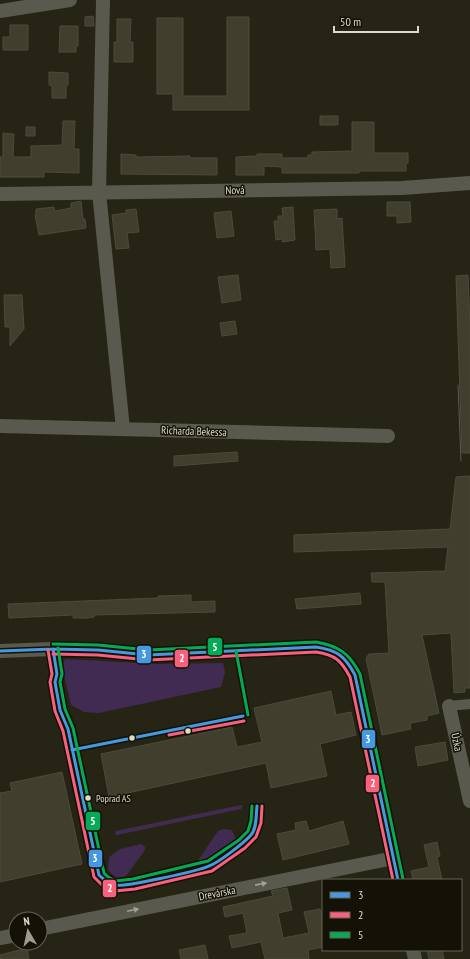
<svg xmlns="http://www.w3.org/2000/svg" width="470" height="959" font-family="'PT Sans Narrow',sans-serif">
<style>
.green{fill:#412b52}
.building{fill:#403e2d;stroke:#4c4a3d}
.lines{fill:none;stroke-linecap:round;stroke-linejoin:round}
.pedestrian{stroke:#5a594d;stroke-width:10}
.minor{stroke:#5a594d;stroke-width:14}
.tram{stroke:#5c5b50;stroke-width:1}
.bus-1-casing{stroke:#141207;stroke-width:6}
.bus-2-casing{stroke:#141207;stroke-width:6}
.bus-3-casing{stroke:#141207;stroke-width:6}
.bus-1{stroke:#4699e1;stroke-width:3}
.bus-2{stroke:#f8607d;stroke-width:3}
.bus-3{stroke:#06aa56;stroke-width:3}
.oneway{fill:#a2a192}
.bus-dot{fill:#dddccb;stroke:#141207;stroke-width:1.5}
.labels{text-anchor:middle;stroke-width:3;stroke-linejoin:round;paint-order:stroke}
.bus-label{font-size:10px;fill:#dddccb;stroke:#141207;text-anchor:start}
.street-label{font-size:11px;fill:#dddccb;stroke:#141207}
.line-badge{stroke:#141207;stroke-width:1.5}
.badge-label{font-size:11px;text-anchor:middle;font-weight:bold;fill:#fff}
</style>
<rect width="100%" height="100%" fill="#262414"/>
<!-- green -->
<path class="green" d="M65,659L157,664L223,663L225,672L221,687L99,713L84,712L71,705L62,667Z
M241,805L243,806L241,809L117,835L115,834L116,831Z
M223,829L232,830L236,839C227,850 213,859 199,865L197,862L218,831Z
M141,844L145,847V850L126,876L116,878L108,870L109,857L120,849Z"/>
<!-- building -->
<path class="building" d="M93,16L94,26H85V17Z
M227,17H249V110H173V94H157V18H183V96H227Z
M117,19H131L130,42H133V62H114V42H117Z
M10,25H28V50H3V37H10Z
M60,26H78V46H76V52H59Z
M49,72L68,73V85H66V98H52V86L49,85Z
M320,116H338V125H320Z
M63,121H75L74,149H79V173L44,172V177H0V157H3V133L14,134L13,157H31V146L62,145Z
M352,122H374V153H408V163H406V171H359V173H282V167L264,166V175H236V157L257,156V154H282V158H308V155H312V152L352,151Z
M26,127H35V136H26Z
M121,154L136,155V157L190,156V158H217V175L121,174Z
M81,201L83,219H85L86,228L39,235L35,215L36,214V209L54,207L55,211L71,208V203Z
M387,202H410L411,222L397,223V216H387Z
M293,207L295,240L283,242L282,239L276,240L274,221H278V216H283L282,208Z
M136,209L139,232L127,233L129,248L116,249L112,215L126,213V210Z
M337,209V219L342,218L345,267L331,268L330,249L316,250L314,210Z
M231,211L234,236L217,238L214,213Z
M238,275L241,300L222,303L218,277Z
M468,275L470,327V453H462L456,276Z
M4,295H22L24,329L10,346V327H5Z
M235,321L237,334L222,336L220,323Z
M237,452L238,461L174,466V456Z
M470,476V688H465V692L454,693L451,633L422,635L439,713L427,716V720L410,723L411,729L382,735L366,658L369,654L389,653L385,582H372L371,573L445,571L448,547L294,552V535L450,529L456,477Z
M360,593L361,604L297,609L295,599Z
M191,595V602L215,601V612L94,615V617L88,618H73V615L9,618L8,604L158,598V596Z
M331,691L336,715L351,712L356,735L320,744L327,776L271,788L266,763L109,797L101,754L232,727L237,747L262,742L254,708Z
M445,742L448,760L418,766L415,747Z
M62,772L82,864L0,882V793L12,791L10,783Z
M306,821L309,831L343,821L349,844L283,860L277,834L296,830L295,823Z
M437,842L440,856L437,857L442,880H413L411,871L429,867L424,845Z
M287,888L292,910L278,913L283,938L309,933L304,912L320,909L323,924V947L308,950L309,959H265L261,942L232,948L229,936L247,933L243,913L225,917L223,907L273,896L271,891Z
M205,945L208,959H181L179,950Z
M27,948L29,959H0V955Z
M427,950H442L444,959H429Z"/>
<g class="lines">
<!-- pedestrian -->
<path class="pedestrian" d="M449,706L470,704"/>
<!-- minor -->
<path class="minor" d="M103,0L99,192L123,429
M0,11L70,0
M0,194L402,188L470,183
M0,426L388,436
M0,651L53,649L98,650L148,655L231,652L316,647C338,650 345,655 355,675L398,880
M449,706L470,801
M40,929L394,858
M0,938L16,935
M413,950L415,959"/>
<!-- tram -->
<path class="tram" d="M458,385L461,461"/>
<defs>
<path id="bus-1" d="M53,649L57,674L55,682L60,710L68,729L99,875C103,879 108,883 114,885C122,888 198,871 209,866C218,863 244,843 251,835C257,828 256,815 257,806
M0,651L53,649L98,650L148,655L316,647C337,650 345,656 355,675L398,880
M72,750L243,716"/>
<path id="bus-2" d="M48,650L52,674L50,682L55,711L63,731L94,877L102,885L115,891L135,889L212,871L245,848L256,837L261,823L262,806
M53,654L98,655L148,660L316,652C335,655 341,660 350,677L393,880
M169,735L244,721"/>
<path id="bus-3" d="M53,644L98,645L148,650L316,642C339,646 349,653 360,674L403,879
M58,648L62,674L60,682L65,709L73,728L104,873L108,877L116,881L133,879L208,861L239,840L248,831L251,821L252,806
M236,651L248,715"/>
</defs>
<!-- bus-1 casing -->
<use href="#bus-1" class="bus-1-casing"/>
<!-- bus-2 casing -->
<use href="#bus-2" class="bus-2-casing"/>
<!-- bus-3 casing -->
<use href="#bus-3" class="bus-3-casing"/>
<!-- bus-1 -->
<use href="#bus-1" class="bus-1"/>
<!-- bus-2 -->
<use href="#bus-2" class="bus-2"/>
<!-- bus-3 -->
<use href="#bus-3" class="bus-3"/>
</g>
<!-- one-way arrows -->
<defs><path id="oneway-solid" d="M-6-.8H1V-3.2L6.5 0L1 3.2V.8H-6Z"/></defs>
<g class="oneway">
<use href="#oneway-solid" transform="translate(261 884) rotate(-11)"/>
<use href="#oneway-solid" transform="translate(133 910) rotate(-12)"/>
</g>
<!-- markers -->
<g class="bus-dot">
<circle cx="188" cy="731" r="3.5"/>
<circle cx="132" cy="738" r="3.5"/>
<circle cx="88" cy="798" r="3.5"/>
</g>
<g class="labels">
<!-- bus labels -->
<g class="bus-label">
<text x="96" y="802">Poprad AS</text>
</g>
<!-- street labels -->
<g class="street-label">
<text transform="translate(235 190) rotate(-1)" y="4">Nová</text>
<text transform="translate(194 431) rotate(2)" y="4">Richarda Bekessa</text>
<text transform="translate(457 742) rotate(78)" y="4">Úzka</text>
<text transform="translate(217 893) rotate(-11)" y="4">Drevárska</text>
</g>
</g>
<g class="line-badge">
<rect x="207" y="637" width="16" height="19" rx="4" fill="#06aa56"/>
<rect x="136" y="645" width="16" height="19" rx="4" fill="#4699e1"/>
<rect x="174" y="649" width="15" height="19" rx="4" fill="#f8607d"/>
<rect x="361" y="729" width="15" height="20" rx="4" fill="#4699e1"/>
<rect x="365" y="774" width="15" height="19" rx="4" fill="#f8607d"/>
<rect x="85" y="811" width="16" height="20" rx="4" fill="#06aa56"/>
<rect x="88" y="849" width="15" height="19" rx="4" fill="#4699e1"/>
<rect x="102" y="879" width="15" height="19" rx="4" fill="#f8607d"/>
</g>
<g class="badge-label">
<text x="215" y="651">5</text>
<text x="144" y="658">3</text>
<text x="182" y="662">2</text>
<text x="368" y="743">3</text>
<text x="373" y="787">2</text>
<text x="93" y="825">5</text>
<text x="95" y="862">3</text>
<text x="110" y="892">2</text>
</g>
<!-- legend -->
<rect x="322" y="879" width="140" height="72" fill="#141207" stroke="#646355"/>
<rect x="330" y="892" width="20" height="6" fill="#4699e1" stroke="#646355"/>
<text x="358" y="899" font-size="12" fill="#dddccb">3</text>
<rect x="330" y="912" width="20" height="6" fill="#f8607d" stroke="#646355"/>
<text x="358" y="919" font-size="12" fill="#dddccb">2</text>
<rect x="330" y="932" width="20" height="6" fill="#06aa56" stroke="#646355"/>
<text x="358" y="939" font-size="12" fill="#dddccb">5</text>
<!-- north arrow -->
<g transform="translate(28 931) rotate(351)"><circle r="19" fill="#141207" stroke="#646355"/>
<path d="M0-3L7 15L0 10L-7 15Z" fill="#9d9c8b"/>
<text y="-6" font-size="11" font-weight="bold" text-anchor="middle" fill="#dddccb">N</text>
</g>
<!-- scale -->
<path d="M334 26v6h84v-6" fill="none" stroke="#dddccb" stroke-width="2"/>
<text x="340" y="26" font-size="12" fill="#dddccb" stroke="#141207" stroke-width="3" paint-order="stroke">50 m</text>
</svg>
